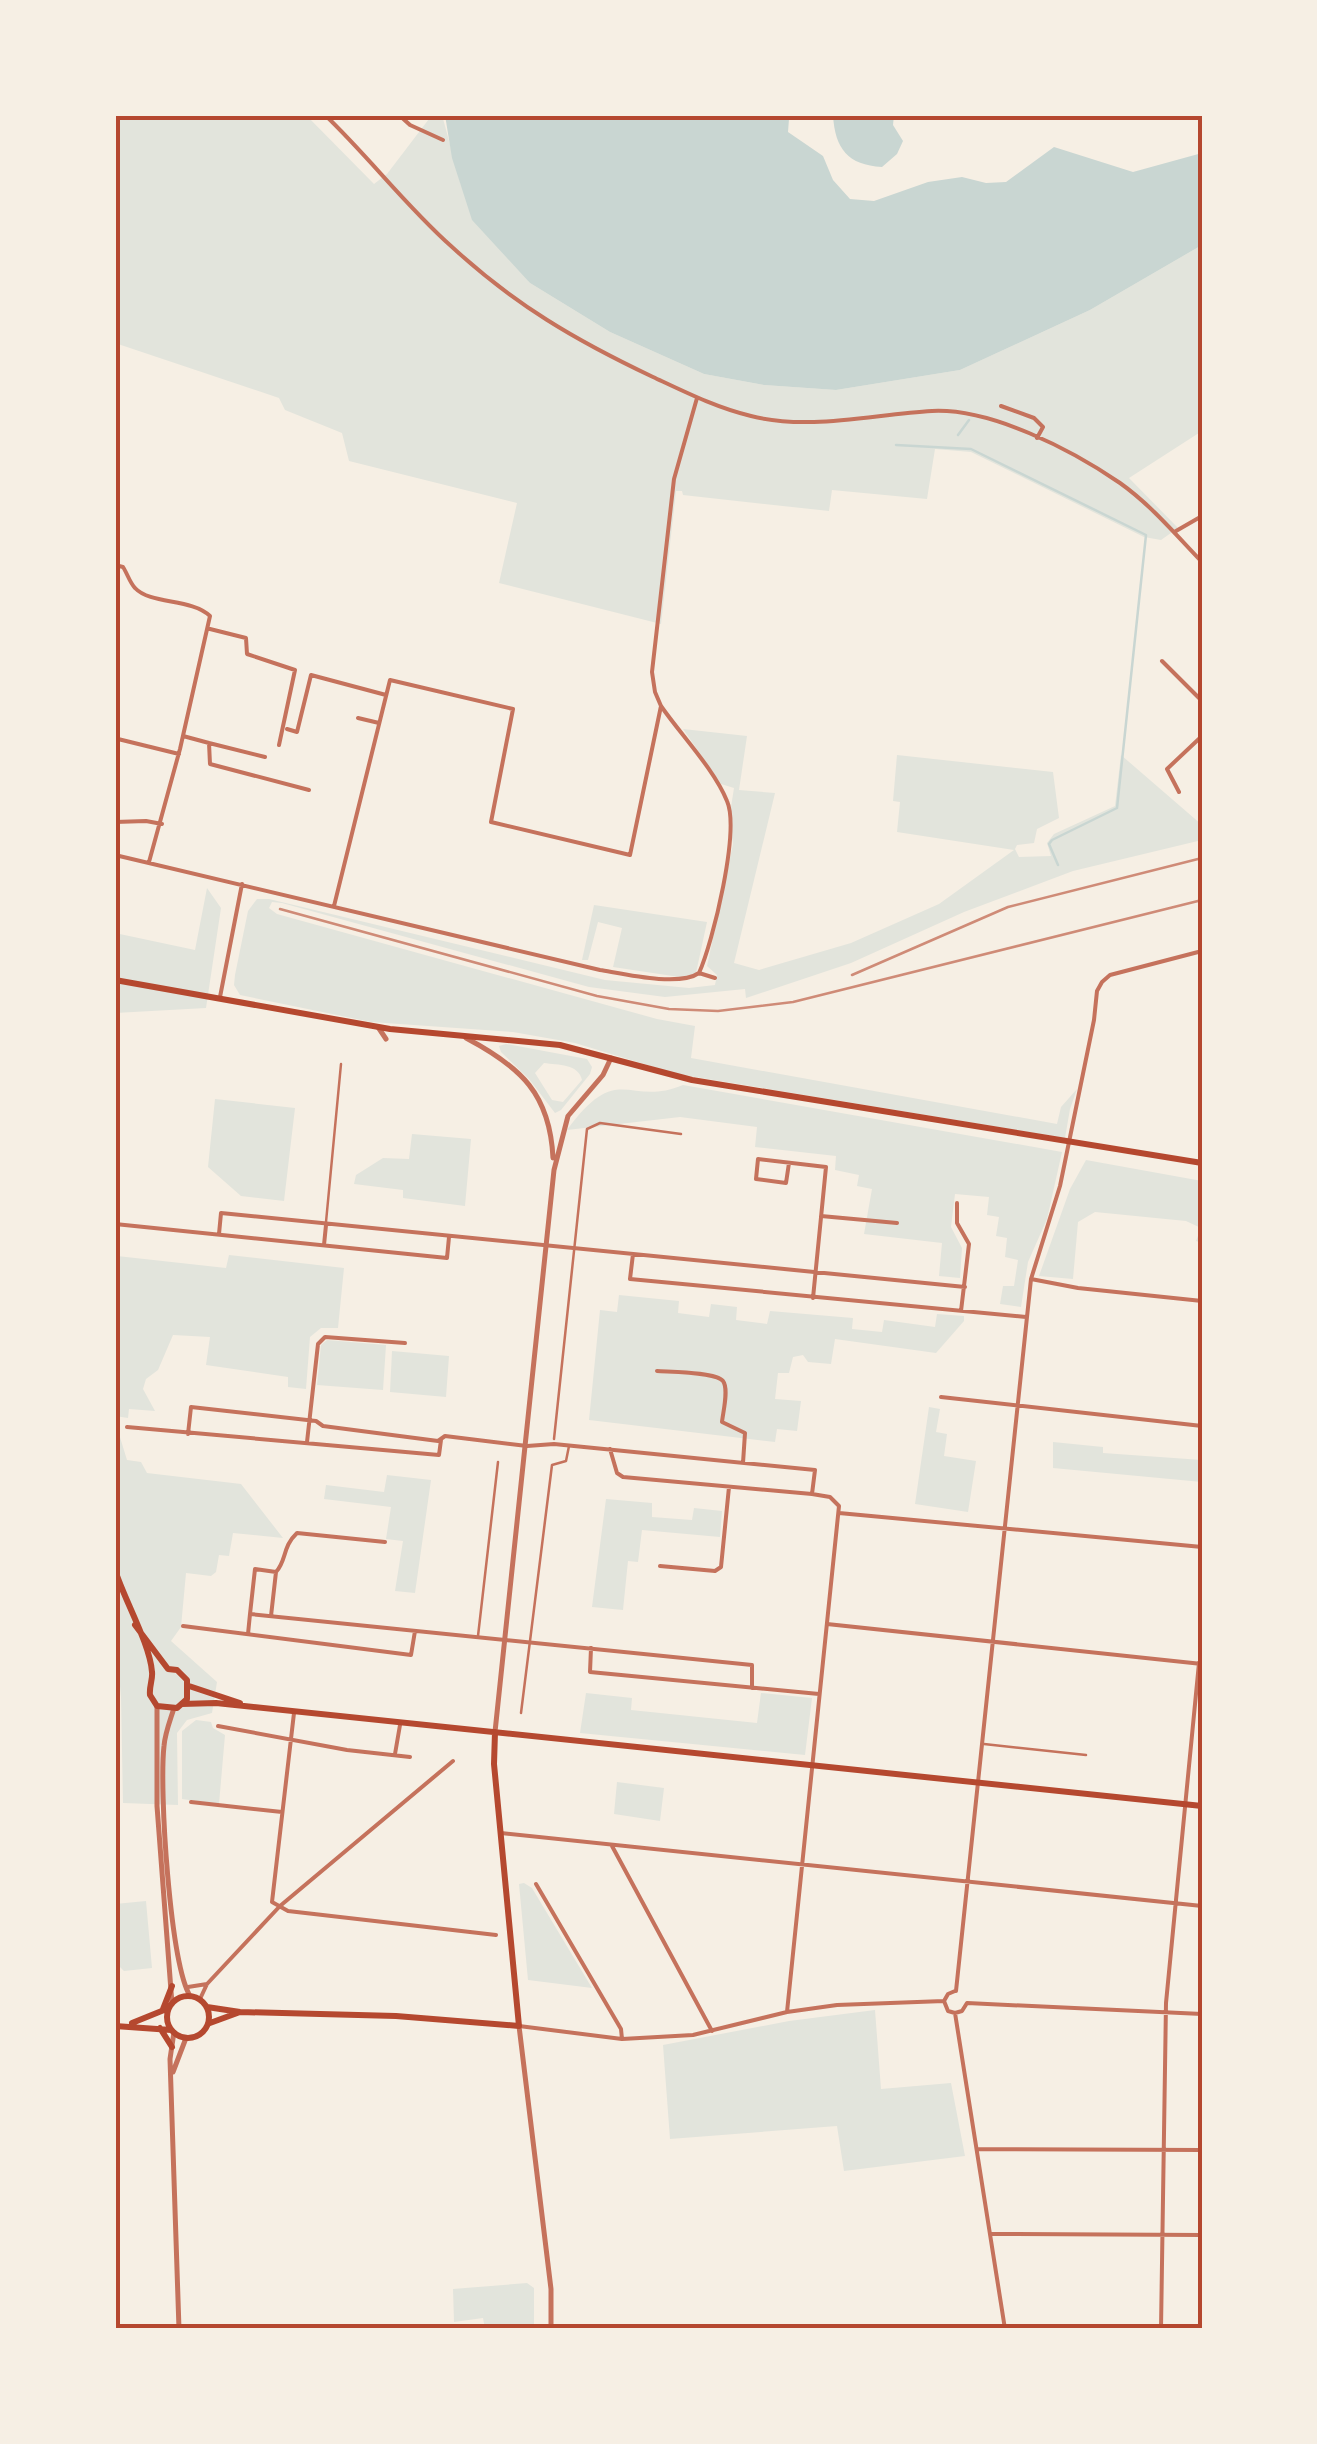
<svg xmlns="http://www.w3.org/2000/svg" width="1317" height="2444" font-family="'Noto Serif',serif">
<style>
.green{fill:#e2e4dc;fill-rule:evenodd}
.water{fill:#c9d6d2}
.lines{fill:none;stroke-linecap:round;stroke-linejoin:round}
.stream{stroke:#c9d6d2;stroke-width:2.5}
.service{stroke:#c5725c;stroke-width:2.5}
.minor{stroke:#c5725c;stroke-width:4}
.tertiary{stroke:#c5725c;stroke-width:5}
.primary{stroke:#b5482f;stroke-width:6}
.rail{stroke:#cf8b77;stroke-width:2.5}
.neatline{fill:none;stroke:#b5482f;stroke-width:4}
</style>
<rect width="100%" height="100%" fill="#f6efe4"/>
<!-- green -->
<path class="green" d="M115,115H306L374,184L387,174L432,115H442L461,185L530,283L610,332L704,374L764,385L836,390L960,370L1090,310L1202,245V431L1129,478L1178,528L1161,540L1144,537L971,452L935,449L927,499L832,490L829,511L683,495L682,491H676L661,624L499,583L517,503L349,461L342,433L285,410L279,398L115,343Z
M683,729L747,736L739,790L775,793L734,963L759,970L851,943L939,904L1014,850L897,832L900,802L893,801L897,755L1053,772L1059,818L1037,829L1034,843L1017,845L1015,849L1019,857L1051,856L1047,843L1054,834L1115,806L1121,755L1202,825V840L1073,871L964,912L851,963L746,998L745,989L665,997L589,987L282,903L272,902L269,908L277,914L657,1019L695,1026L691,1058L1057,1124L1061,1107L1077,1089L1070,1109L1065,1138L677,1074L575,1043L513,1032L371,1022L240,995L234,985L235,975L248,911L257,899H269L605,980L689,988L715,985L717,975L707,966L733,844L729,820L734,788L721,784Z
M207,888L221,908L206,1008L115,1013V933L195,950Z
M594,905L707,922L696,973L686,978L613,967L622,928L598,922L588,960H582Z
M506,1044L587,1059L592,1067L590,1074L561,1110L555,1113L529,1079L501,1052L499,1046ZM544,1063C558,1065 579,1064 582,1080L563,1102L552,1100L535,1073Z
M683,1085L1062,1152L1047,1219L1028,1262L1021,1307L1000,1304L1003,1286H1014L1018,1260L1005,1257L1007,1238L996,1236L999,1217L987,1215L989,1197L955,1194L951,1227L962,1248L960,1278L939,1276L942,1243L864,1234L872,1189L857,1186L859,1175L835,1170L836,1156L755,1147L757,1127L680,1117L567,1130C619,1059 628,1108 683,1085Z
M215,1099L295,1108L284,1201L241,1196L208,1167Z
M412,1134L471,1139L465,1206L403,1198V1190L354,1184L356,1175L383,1158L409,1159Z
M1086,1160L1202,1181V1243L1196,1241L1201,1228L1186,1221L1095,1212L1078,1222L1073,1279L1039,1276L1070,1189Z
M229,1255L344,1268L338,1328H321L310,1337L306,1389L288,1387V1377L206,1365L210,1337L173,1335L158,1370L146,1379L143,1389L155,1411L129,1409L128,1418L115,1416L117,1256L226,1268Z
M619,1295L679,1301L678,1313L709,1317L711,1304L737,1307L736,1320L767,1324L770,1311L853,1318L852,1329L882,1332L884,1320L935,1327L937,1314L964,1316V1321L936,1353L835,1339L831,1364L808,1362L803,1355L793,1357L789,1373H778L775,1399L801,1401L797,1431L777,1429L775,1442L589,1420L600,1310L617,1312Z
M327,1340L386,1345L383,1390L317,1385L321,1345Z
M392,1351L449,1356L446,1397L390,1392Z
M929,1407L940,1409L936,1432L947,1434L944,1456L976,1461L968,1512L915,1504Z
M115,1433L119,1434L127,1460L141,1462L147,1473L241,1484L283,1538L233,1533L229,1556L219,1555L216,1572L211,1576L186,1573L181,1627L171,1641L217,1682L212,1713L187,1720L177,1733L178,1805L123,1803L121,1697L115,1632Z
M1053,1442L1103,1447V1453L1202,1460V1482L1053,1468Z
M387,1475L431,1480L415,1593L395,1591L403,1541L386,1539L391,1507L324,1499L326,1485L384,1492Z
M606,1499L652,1503V1517L692,1520L694,1508L722,1511L720,1537L642,1530L638,1562L628,1561L623,1610L592,1607Z
M586,1693L632,1698L631,1710L757,1723L761,1693L812,1698L805,1755L580,1733Z
M196,1720L211,1722L213,1728L225,1735L219,1804L182,1799V1731Z
M617,1782L664,1788L660,1821L614,1814Z
M524,1883L532,1888L592,1988L528,1980L519,1884Z
M146,1901L152,1968L124,1971L115,1962V1904Z
M875,2010L881,2089L951,2083L965,2156L844,2171L837,2126L670,2139L663,2045L789,2021Z
M527,2283L534,2288V2329H485L483,2318L454,2322L453,2289Z"/>
<!-- water -->
<path class="water" d="M445,115H796L789,119L788,132L823,156L833,180L850,199L874,201L928,182L962,177L986,183L1006,182L1054,147L1133,172L1202,153V245L1090,310L960,370L836,390L764,385L704,374L610,332L530,283L472,220L452,158Z
M833,115H894L893,125L903,141L897,154L882,167C848,165 835,149 833,115Z"/>
<g class="lines">
<!-- stream -->
<path class="stream" d="M958,435L969,420
M896,445L971,449L1146,535L1117,808L1052,840L1049,844L1058,865"/>
<!-- service -->
<path class="service" d="M326,1222L341,1064
M554,1439L587,1129L600,1123L681,1134
M478,1636L498,1462
M521,1713L552,1465L566,1461L569,1446
M984,1744L1086,1755"/>
<!-- minor -->
<path class="minor" d="M325,115C369,157 406,206 451,246C515,305 575,340 653,377C685,392 717,408 751,416C809,431 874,414 932,411C991,408 1072,450 1120,483C1151,505 1176,535 1202,562
M399,115L410,125L443,140
M697,398L674,479L652,672L655,692L661,706C681,735 714,769 727,801C740,831 713,942 699,973
M1001,406L1034,418L1043,427L1037,438
M1176,531L1202,516
M115,565L123,567C127,573 130,583 135,588C151,605 191,598 210,616L180,749L149,862
M210,629L246,638L247,654L295,670L279,745
M1162,661L1202,701
M358,718L379,723
M287,729L297,732L311,675L386,695
M183,736L209,743L210,764L309,790
M118,739L179,754
M209,743L265,757
M1179,792L1167,769L1202,736
M115,822L146,821L162,824
M115,855L600,970C624,974 679,987 699,973
M334,906L390,680L513,709L491,822L630,855L661,706
M699,973L715,978
M220,997L242,884
M789,1163L786,1183L756,1179L758,1159L826,1167L813,1298
M957,1203V1223L969,1244L961,1311
M821,1216L897,1223
M115,1224L447,1258L449,1237
M219,1234L221,1213L965,1287
M324,1245L326,1225
M633,1254L630,1279L1026,1317
M1031,1279L1078,1288L1202,1301
M657,1371C670,1372 716,1372 723,1381C729,1389 723,1412 722,1422L745,1433L743,1463
M941,1397L1202,1426
M127,1427L439,1455L441,1440
M188,1434L191,1407L316,1421L323,1426L438,1441L445,1436L527,1446L554,1444L815,1470L812,1494
M307,1442L318,1344L325,1337L405,1343
M610,1449L617,1473L623,1477L812,1494L830,1497L839,1506L787,2012
M839,1513L1202,1547
M660,1566L715,1571L721,1567L729,1487
M250,1614L255,1569L276,1572
M271,1616L276,1572C287,1560 282,1547 297,1533L385,1542
M827,1624L1202,1664
M183,1626L411,1655L415,1631
M248,1634L250,1614L752,1665V1688
M591,1648L590,1672L819,1694
M294,1713L272,1902L288,1911L496,1935
M218,1726L347,1750L410,1757
M395,1754L400,1725
M191,1802L282,1812
M501,1833L1202,1906
M612,1846L712,2031
M536,1884L621,2029L622,2039
M188,1987L207,1984
M956,1991L1031,1279L1060,1186L1094,1020L1097,991L1102,982L1110,975L1202,951
M200,1999L207,1984L280,1906L453,1761
M944,2001L948,2011L955,2013
M955,2013L1005,2329
M955,2013L962,2011L967,2003L1202,2014
M519,2026L622,2039L693,2035L787,2012L837,2005L944,2001L948,1994L955,1991
M977,2149L1202,2150
M992,2234L1202,2235
M1161,2329L1166,2003L1199,1663"/>
<!-- tertiary -->
<path class="tertiary" d="M378,1027L386,1039
M466,1038C521,1067 550,1094 553,1158
M157,1706V1806L172,2004
M174,1708C170,1721 165,1733 164,1746C159,1790 170,1962 190,1996
M495,1732L554,1170L568,1116L603,1075L611,1058
M519,2026L551,2289V2329
M174,2032L170,2059L179,2329
M173,2072L186,2038"/>
<!-- primary -->
<path class="primary" d="M115,980L390,1029L560,1045L692,1080L1202,1163
M115,1570C124,1599 150,1644 152,1672C153,1679 149,1686 150,1695L157,1706L177,1708L187,1699V1680L177,1670L168,1669L135,1625
M189,1686L240,1703
M182,1704L216,1703L1202,1806
M167 2017a21 21 0 1 1 42 0a21 21 0 1 1-42 0Z
M207,2007L240,2012L396,2016L519,2026L494,1764L495,1732
M163,2009L172,1986
M132,2023L169,2008
M210,2023L240,2012
M115,2026L171,2030
M160,2028L172,2047"/>
<!-- rail -->
<path class="rail" d="M280,909L597,996L669,1009L718,1011L793,1002L1202,900
M852,975L1008,907L1202,858"/>
</g>
<!-- border -->
<rect width="1317" height="2444" fill="none" stroke="#f6efe4" stroke-width="235"/>
<rect x="118" y="118" width="1082" height="2208" class="neatline"/>
</svg>
